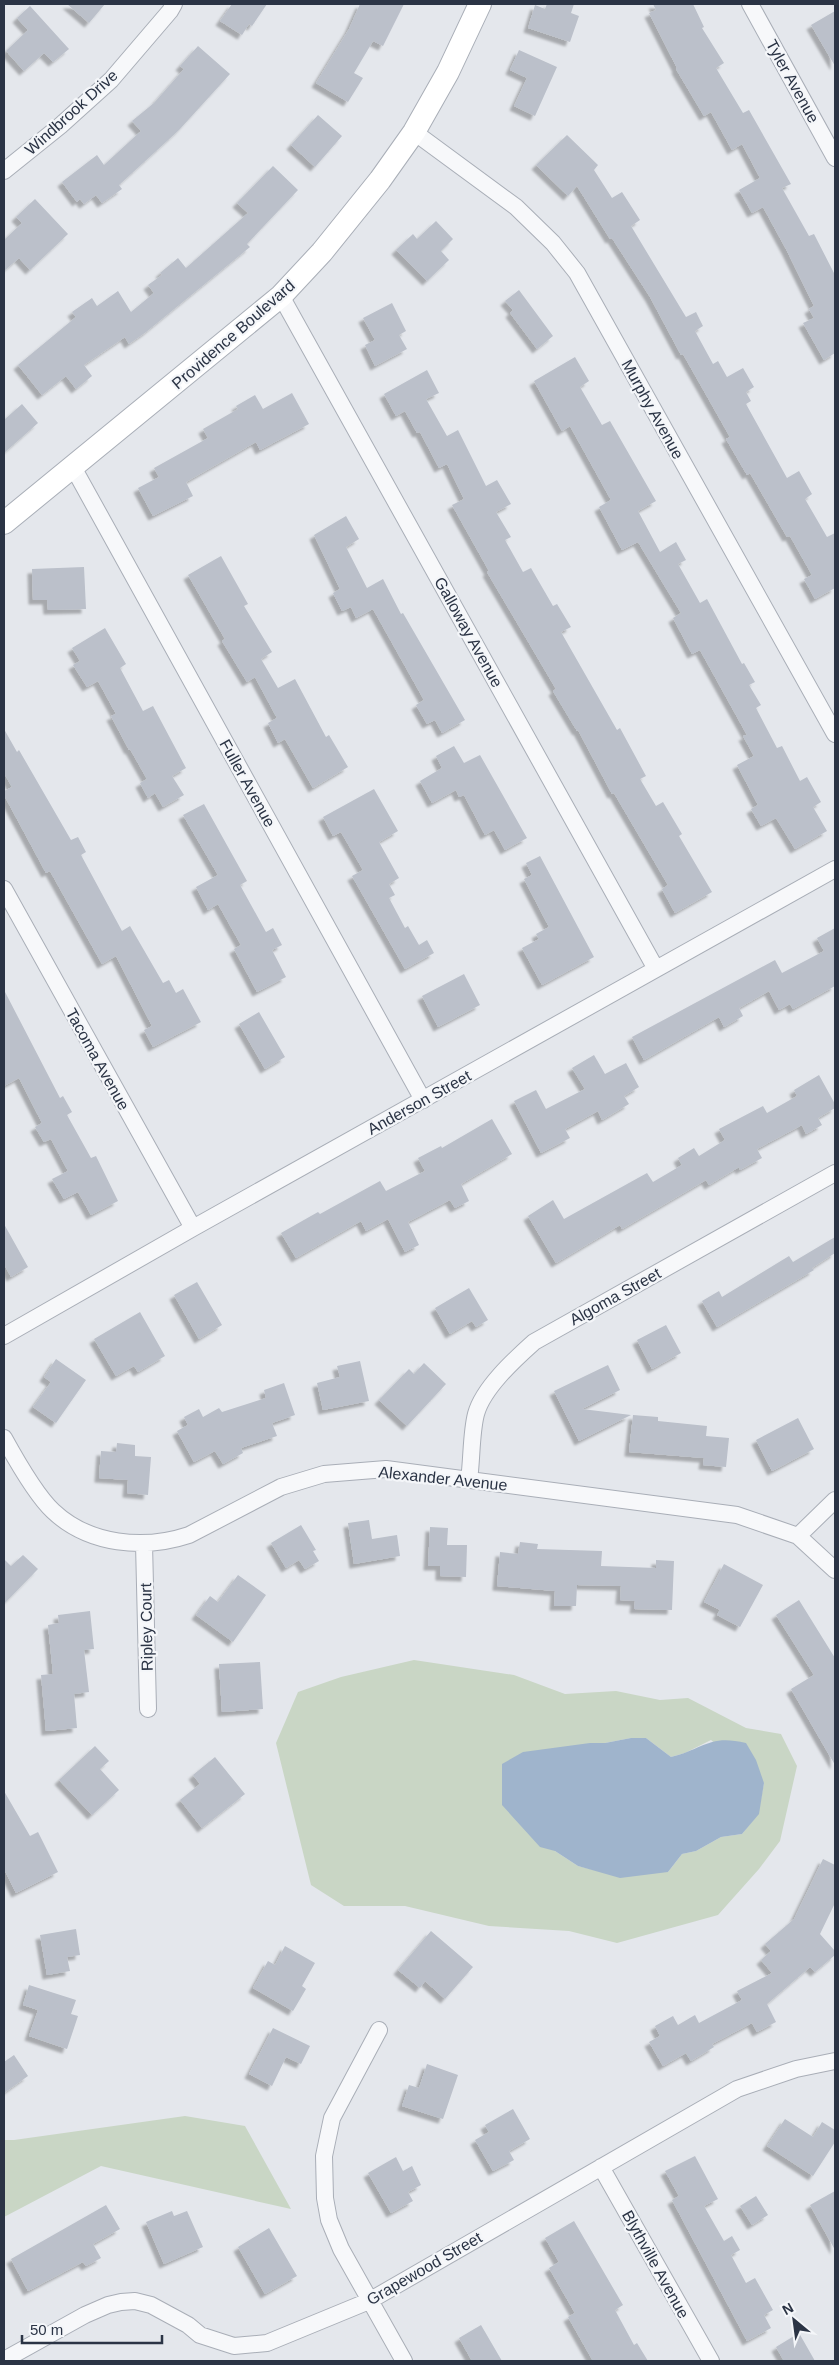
<svg xmlns="http://www.w3.org/2000/svg" width="839" height="2365" font-family="Arial,sans-serif">
<style>
.green{fill:#c9d6c5;fill-rule:evenodd}
.water{fill:#9fb4cc}
.building{fill:#bbc0ca;filter:url(#shadow)}
.lines{fill:none;stroke-linecap:round;stroke-linejoin:round}
.street-casing{stroke:#a9aeb7;stroke-width:18}
.secondary-casing{stroke:#a9aeb7;stroke-width:24}
.street{stroke:#f7f8fa;stroke-width:16}
.secondary{stroke:#fff;stroke-width:22}
.labels{text-anchor:middle;stroke-width:4.5;stroke-linejoin:round;paint-order:stroke}
.street-label{font-size:16px;fill:#2b3445;stroke:#f4f6f9}
</style>
<defs>
<filter id="shadow"><feDropShadow dx="-4.5" dy="4.5" stdDeviation="1" flood-color="#0004"/></filter>
</defs>
<rect width="100%" height="100%" fill="#e4e7ec"/>
<!-- green -->
<path class="green" d="M414,1660L514,1675L565,1694L616,1691L660,1700L688,1698L746,1728L781,1734L797,1766L780,1841L759,1869L718,1915L617,1943L569,1931L489,1926L405,1906H344L311,1885L276,1743L298,1692L341,1677ZM631,1738H646L671,1757L685,1753L711,1740L764,1783L758,1814L742,1834L721,1837L696,1851L682,1854L668,1872L598,1871L578,1866L555,1851L590,1743H605Z
M185,2116L245,2126L291,2209L101,2166L4,2217V2140H14Z"/>
<!-- water -->
<path class="water" d="M631,1738H646L671,1757C704,1749 709,1734 746,1743L756,1760L764,1783L759,1814L742,1834L721,1837L696,1851L682,1854L668,1872L620,1878L578,1866L555,1851L540,1847L502,1805V1764L523,1752L590,1743H605Z"/>
<!-- building -->
<path class="building" d="M67,4H105L89,23Z
M232,4H267L252,26L249,24L242,35L220,21Z
M360,4H404L383,46L373,41L354,73L363,78L348,102L316,83L349,29Z
M547,4H574L571,13L579,16L570,42L528,28L535,5L545,9Z
M653,4H693L704,27L702,28L724,63L716,68L743,113L749,110L791,184L782,188L809,236L814,234L835,275V353L824,360L803,323L814,318L809,309L814,306L786,249L763,207L752,213L739,190L760,178L742,144L732,150L711,112L704,116L676,69L677,68L649,13L656,10Z
M30,6L69,49L53,62L44,53L24,71L6,51L28,30L17,18Z
M835,11V66L811,25Z
M198,46L230,74L179,130L119,185L122,189L102,203L96,195L84,204L80,199L77,202L62,182L97,155L104,165L141,131L132,121L154,103L184,69L180,66Z
M519,50L557,67L535,116L514,106L527,78L510,70Z
M318,115L342,136L315,167L291,145Z
M567,135L598,165L594,170L612,198L622,192L640,220L631,226L686,317L696,312L703,326L695,331L713,364L718,361L727,377L743,368L754,387L746,392L751,401L746,404L787,478L799,471L812,494L805,499L827,537L835,533V588L815,599L804,579L812,575L790,536L787,537L750,473L747,475L726,439L730,437L683,354L681,355L650,297L612,238L610,239L577,186L568,196L536,165Z
M273,166L298,190L247,244L250,247L146,332L129,344L125,337L84,365L92,376L76,389L66,376L42,395L18,365L76,317L72,312L92,298L97,306L118,291L131,312L154,293L148,285L162,275L160,273L178,258L186,268L248,213L237,203Z
M35,199L68,234L30,270L19,258L4,271V240L22,223L16,217Z
M436,221L453,239L441,251L449,260L427,281L396,250L413,234L417,239Z
M519,290L553,336L537,349L510,313L513,310L505,301Z
M392,303L406,331L399,335L407,349L375,366L365,345L375,340L363,318Z
M575,357L589,381L580,387L602,425L610,421L656,501L638,511L660,552L676,542L686,560L678,564L700,603L707,599L742,664L744,663L755,682L749,685L761,705L756,708L777,748L782,746L800,781L807,777L821,802L813,807L827,831L795,849L776,818L761,826L751,809L758,805L737,765L754,756L743,736L747,735L700,650L692,654L673,618L681,613L638,542L622,550L599,507L611,500L570,426L562,431L534,381Z
M427,370L439,393L426,399L447,436L458,430L486,486L497,480L511,504L496,512L511,537L505,540L523,572L531,568L553,606L557,604L571,627L561,632L617,730L620,728L646,776L640,779L656,806L663,802L682,834L679,836L712,892L675,913L662,889L668,885L614,793L612,794L578,730L577,731L553,691L556,689L487,572L489,571L452,505L464,499L447,464L439,468L420,432L417,433L405,411L396,416L384,394Z
M292,393L309,424L260,450L256,442L186,482L193,496L153,516L138,488L159,477L154,468L208,438L203,429L238,409L236,406L255,395L263,409Z
M22,404L38,423L4,453V420Z
M346,516L359,539L346,547L367,588L383,579L401,614L403,613L465,720L442,733L435,720L427,724L416,705L424,700L373,609L356,618L351,607L342,611L333,593L340,589L314,535Z
M221,556L248,604L244,606L272,652L261,659L278,688L295,679L326,737L329,735L348,767L313,788L285,739L278,743L268,723L277,718L255,677L247,682L222,641L225,639L188,575Z
M84,567L86,609L48,610L47,600H33L32,569Z
M105,628L126,664L120,668L143,711L153,706L186,768L172,776L184,795L163,807L155,793L148,798L140,783L147,779L130,749L129,750L111,716L116,714L98,681L87,687L73,665L80,661L72,648Z
M4,729L17,752L19,750L71,840L78,837L86,852L81,855L122,931L130,926L163,983L169,980L176,993L183,989L201,1022L153,1047L144,1030L152,1026L116,956L102,964L50,871L46,873L4,795V791L12,787L4,773Z
M454,746L464,763L480,755L527,838L505,850L494,830L485,835L464,795L459,797L456,790L432,803L420,781L442,768L436,756Z
M374,789L398,831L379,842L399,878L389,884L395,895L389,898L405,928L408,926L419,945L427,940L434,953L405,969L352,876L363,870L341,832L333,836L323,817Z
M204,804L247,881L240,885L266,932L273,928L282,945L272,950L286,977L257,992L234,949L241,945L218,904L208,910L196,887L218,875L183,815Z
M540,856L594,957L542,985L522,948L539,939L536,934L549,927L524,879L532,875L526,863Z
M835,928V986L793,1009L790,1004L779,1010L769,991L739,1008L743,1016L724,1027L719,1017L644,1060L632,1037L775,960L782,973L824,951L817,938Z
M464,974L480,1005L438,1027L422,996Z
M4,990L60,1098L63,1096L72,1112L67,1115L91,1158L96,1156L118,1201L91,1215L78,1192L64,1199L52,1179L68,1171L51,1139L44,1142L35,1127L42,1123L19,1078L4,1086Z
M259,1012L285,1057L265,1069L239,1024Z
M594,1055L605,1074L626,1063L639,1087L624,1096L629,1104L602,1120L598,1111L565,1129L570,1138L541,1153L514,1101L536,1090L546,1109L585,1089L572,1068Z
M819,1075L835,1104V1108L818,1118L822,1125L806,1134L802,1125L757,1149L762,1158L740,1170L739,1167L709,1185L706,1180L622,1229L620,1225L556,1263L528,1216L553,1200L564,1219L647,1173L653,1182L682,1165L678,1158L694,1148L699,1156L725,1140L719,1129L763,1106L767,1113L797,1096L794,1090Z
M492,1119L512,1154L461,1184L469,1201L455,1208L450,1200L408,1222L419,1245L405,1252L388,1219L366,1231L361,1221L296,1258L281,1233L318,1212L320,1214L380,1181L386,1191L425,1171L418,1158L441,1146L442,1148Z
M4,1224L28,1267L11,1277L4,1264Z
M835,1237V1253L812,1268L814,1270L717,1327L702,1301L719,1291L722,1297L789,1256L793,1262Z
M197,1282L222,1325L199,1339L174,1295Z
M469,1288L488,1320L476,1327L472,1321L450,1334L435,1308Z
M140,1312L165,1356L138,1372L134,1366L116,1376L94,1339Z
M666,1325L681,1353L652,1369L637,1340Z
M56,1359L86,1380L56,1423L33,1407L51,1382L44,1377Z
M360,1361L369,1401L323,1410L317,1383L340,1377L337,1366Z
M424,1363L446,1384L407,1426L379,1400L409,1369L414,1374Z
M608,1365L620,1390L582,1409L631,1415L579,1441L554,1391Z
M284,1383L295,1415L272,1423L277,1436L241,1448L243,1453L223,1464L215,1451L194,1462L177,1431L188,1425L184,1417L199,1409L203,1417L219,1408L222,1412L266,1398L264,1390Z
M633,1415L658,1417V1421L707,1426L706,1436L729,1438L726,1467L703,1465L704,1458L629,1452Z
M798,1418L814,1449L772,1471L756,1440Z
M117,1443L135,1445V1456L151,1457L148,1495L127,1493L128,1480L99,1478L101,1451L116,1452Z
M369,1520L372,1539L397,1535L400,1556L354,1564L348,1523Z
M301,1525L316,1550L313,1551L319,1561L305,1569L299,1560L286,1568L271,1543Z
M430,1527L448,1528L447,1545H467L466,1577L440,1576V1566H428Z
M520,1542L538,1544L537,1549L602,1551L601,1566L656,1568V1560L674,1561L672,1610L634,1609L635,1601L620,1600L621,1586L577,1585L576,1606H554L555,1591L497,1586L500,1552L518,1554Z
M23,1555L38,1569L4,1604V1559L11,1566Z
M724,1564L763,1585L740,1627L717,1615L720,1610L704,1602Z
M238,1575L266,1595L233,1642L196,1615L210,1596L218,1602Z
M799,1600L835,1658V1765L791,1689L814,1675L776,1615Z
M90,1611L94,1649L84,1650L89,1692L74,1694L77,1728L46,1731L41,1675L53,1674L48,1625L59,1623L58,1615Z
M260,1662L263,1709L222,1712L219,1664Z
M95,1746L109,1761L100,1769L119,1790L92,1815L59,1780Z
M215,1757L245,1794L202,1828L180,1800L200,1784L193,1775Z
M4,1791L30,1836L38,1832L58,1872L16,1893L4,1869Z
M823,1859L835,1865V1903L820,1934L835,1951V1955L815,1972L810,1967L767,2004L776,2022L757,2032L752,2023L712,2044L714,2047L691,2061L686,2053L663,2066L649,2042L660,2036L655,2026L673,2016L678,2025L695,2015L699,2023L742,2000L737,1991L772,1973L761,1960L771,1951L765,1944L794,1919Z
M76,1929L80,1955L67,1957L70,1971L47,1975L40,1935Z
M431,1931L473,1967L445,1999L425,1981L420,1988L398,1970Z
M285,1946L315,1963L302,1986L306,1989L293,2011L253,1988L268,1961L275,1965Z
M29,1985L76,2000L71,2014L78,2016L67,2049L29,2036L38,2010L23,2005Z
M273,2028L310,2046L301,2064L286,2057L272,2086L249,2074Z
M14,2055L28,2076L4,2093V2062Z
M427,2064L458,2075L443,2119L402,2106L409,2085L419,2088Z
M513,2109L530,2139L509,2151L514,2160L493,2171L475,2140L489,2132L485,2125Z
M785,2119L813,2137L822,2122L835,2130V2142L813,2176L767,2146Z
M695,2156L718,2199L704,2206L724,2241L732,2236L740,2250L731,2255L746,2283L755,2278L773,2310L764,2315L771,2328L747,2341L672,2200L679,2196L665,2171Z
M396,2157L403,2171L412,2166L421,2185L408,2192L413,2201L391,2213L368,2173Z
M835,2191V2250L810,2205Z
M756,2196L768,2215L752,2225L740,2206Z
M106,2205L120,2229L93,2244L101,2258L86,2266L83,2262L28,2291L11,2259Z
M172,2211L174,2216L187,2211L203,2247L164,2264L146,2222Z
M574,2221L623,2305L615,2310L634,2345L637,2343L648,2361H593L568,2317L575,2313L549,2268L559,2262L545,2238Z
M269,2228L297,2276L265,2294L238,2247Z
M481,2325L502,2361H472L459,2338Z
M799,2333L815,2361H784L776,2347Z"/>
<g class="lines">
<defs>
<path id="street" d="M750,4L835,158
M414,132L516,207L553,243L577,273L835,734
M4,171L60,126L111,80L170,11L174,4
M281,296L656,969
M73,467L423,1100
M4,889L193,1228
M4,1336L193,1228L835,869
M4,1438C15,1458 37,1496 53,1511C89,1545 144,1550 189,1535L281,1487L324,1474L386,1469L737,1515L798,1536L835,1570
M469,1480C472,1459 471,1433 476,1414C483,1388 515,1359 534,1342L835,1173
M798,1536L835,1500
M144,1544L148,1709
M379,2030L332,2118L324,2156L325,2198L329,2220L341,2249L404,2361
M601,2167L711,2361
M4,2360L85,2315L108,2305L121,2302L135,2301L151,2305L188,2325L200,2335L234,2346L267,2343L369,2301L737,2089L796,2069L835,2061"/>
<path id="secondary" d="M4,523L281,296L322,252L380,180L414,132L448,72L480,4"/>
</defs>
<!-- street casing -->
<use href="#street" class="street-casing"/>
<!-- secondary casing -->
<use href="#secondary" class="secondary-casing"/>
<!-- street -->
<use href="#street" class="street"/>
<!-- secondary -->
<use href="#secondary" class="secondary"/>
</g>
<g class="labels">
<!-- street labels -->
<g class="street-label">
<text transform="translate(793 81) rotate(61)" y="6">Tyler Avenue</text>
<text transform="translate(71 112) rotate(-42)" y="6">Windbrook Drive</text>
<text transform="translate(233 334) rotate(-41)" y="6">Providence Boulevard</text>
<text transform="translate(653 409) rotate(61)" y="6">Murphy Avenue</text>
<text transform="translate(469 632) rotate(61)" y="6">Galloway Avenue</text>
<text transform="translate(248 783) rotate(61)" y="6">Fuller Avenue</text>
<text transform="translate(98 1059) rotate(61)" y="6">Tacoma Avenue</text>
<text transform="translate(419 1102) rotate(-29)" y="6">Anderson Street</text>
<text transform="translate(615 1296) rotate(-29)" y="6">Algoma Street</text>
<text transform="translate(443 1478) rotate(6)" y="6">Alexander Avenue</text>
<text transform="translate(146 1627) rotate(-91)" y="6">Ripley Court</text>
<text transform="translate(656 2264) rotate(61)" y="6">Blythville Avenue</text>
<text transform="translate(424 2268) rotate(-30)" y="6">Grapewood Street</text>
</g>
</g>
<!-- border -->
<rect width="839" height="2365" fill="none" stroke="#2b3445" stroke-width="10"/>
<!-- north arrow -->
<g transform="translate(794 2320) rotate(331)" stroke="#f4f6f9" stroke-width="4" paint-order="stroke">
<path d="M0-4L9 19L0 12L-9 19Z" fill="#2b3445"/>
<text y="-8" font-size="14" font-weight="bold" text-anchor="middle" fill="#2b3445">N</text>
</g>
<!-- scale -->
<path d="M22 2335v8h140v-8" fill="none" stroke="#2b3445" stroke-width="2.5"/>
<text x="30" y="2335" font-size="15" fill="#2b3445" stroke="#f4f6f9" stroke-width="4" paint-order="stroke">50 m</text>
</svg>
